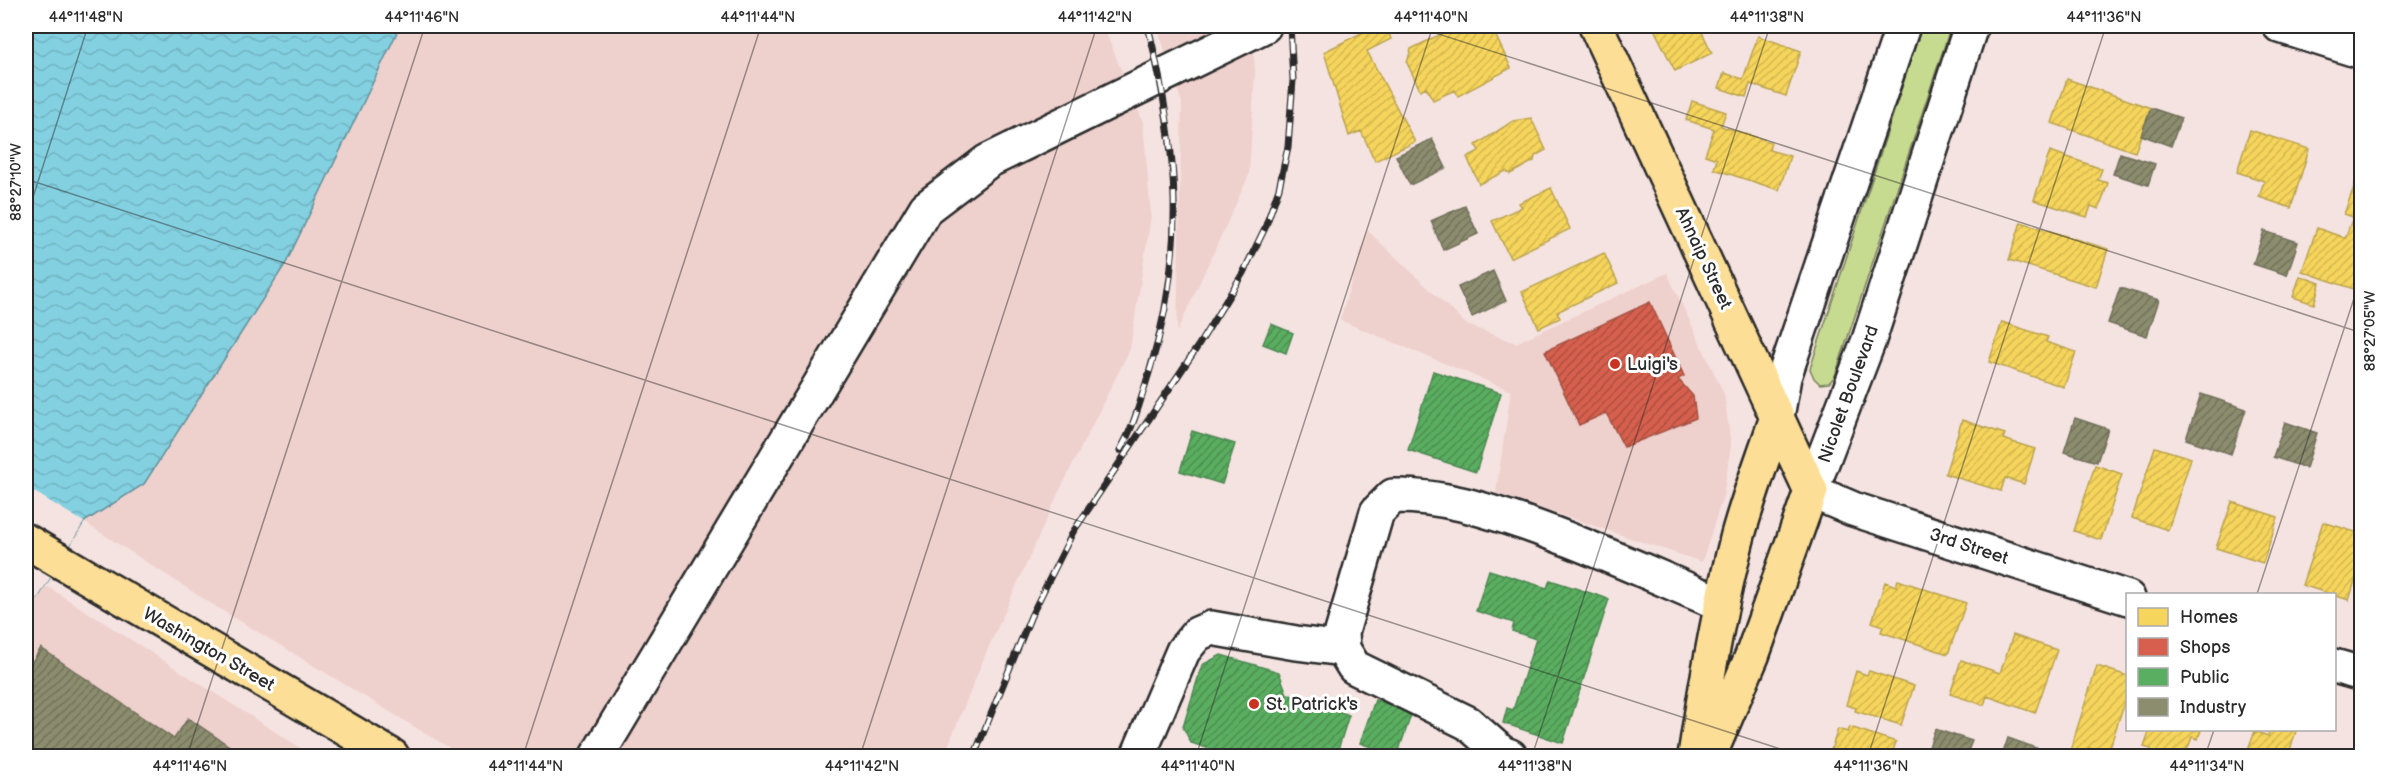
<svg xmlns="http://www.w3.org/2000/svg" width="2387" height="782" font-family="'Balsamiq Sans',sans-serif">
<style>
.built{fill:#eed0cc}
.green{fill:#c7db90;stroke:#79835e;stroke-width:1.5}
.water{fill:url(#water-waves);stroke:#608e98;stroke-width:1.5}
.pier{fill:#f5e3e1}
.homes{fill:url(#homes-hatch);stroke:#b9a24d;stroke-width:1.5}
.shops{fill:url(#shops-hatch);stroke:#a35043;stroke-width:1.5}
.public{fill:url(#public-hatch);stroke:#4c8751;stroke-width:1.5}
.industry{fill:url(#industry-hatch);stroke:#6f6f5a;stroke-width:1.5}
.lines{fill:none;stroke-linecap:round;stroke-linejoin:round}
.minor-casing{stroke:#2b2b2b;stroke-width:38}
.major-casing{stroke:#2b2b2b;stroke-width:38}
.minor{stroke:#fff;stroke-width:33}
.major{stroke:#fdde96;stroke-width:33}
.rail-casing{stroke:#2b2b2b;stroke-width:7}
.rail{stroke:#fff;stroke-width:4.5;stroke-dasharray:14;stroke-linecap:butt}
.ticks{fill:none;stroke:#2b2b2b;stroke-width:1.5;stroke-opacity:0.45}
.poi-dot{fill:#c8321e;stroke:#fff;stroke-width:2}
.labels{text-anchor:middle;stroke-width:6;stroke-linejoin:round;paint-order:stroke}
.street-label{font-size:18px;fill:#2b2b2b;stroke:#fff}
.poi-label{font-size:18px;fill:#2b2b2b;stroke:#fff;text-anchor:start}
.neatline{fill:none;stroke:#2b2b2b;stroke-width:2}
.ticks-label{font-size:15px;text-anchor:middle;fill:#2b2b2b}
</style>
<defs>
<pattern id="water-waves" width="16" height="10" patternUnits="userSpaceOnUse" patternTransform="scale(1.5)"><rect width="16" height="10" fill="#83d0e1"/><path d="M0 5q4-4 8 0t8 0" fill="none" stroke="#71b3c1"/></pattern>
<pattern id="homes-hatch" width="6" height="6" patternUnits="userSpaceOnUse" patternTransform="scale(1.5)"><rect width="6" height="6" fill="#f6d55c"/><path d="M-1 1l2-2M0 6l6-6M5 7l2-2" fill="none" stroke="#d3b750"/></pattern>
<pattern id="shops-hatch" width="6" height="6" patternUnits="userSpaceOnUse" patternTransform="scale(1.5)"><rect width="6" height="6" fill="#d6604d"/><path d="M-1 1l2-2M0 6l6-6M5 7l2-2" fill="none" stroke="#ae4f40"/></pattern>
<pattern id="public-hatch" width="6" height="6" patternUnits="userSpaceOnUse" patternTransform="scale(1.5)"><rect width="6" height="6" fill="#5aae61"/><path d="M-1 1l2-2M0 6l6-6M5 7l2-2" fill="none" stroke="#4b8e50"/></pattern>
<pattern id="industry-hatch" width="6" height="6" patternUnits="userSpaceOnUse" patternTransform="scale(1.5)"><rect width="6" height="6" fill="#8c8c6e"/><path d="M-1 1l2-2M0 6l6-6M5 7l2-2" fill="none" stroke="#73735b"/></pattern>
</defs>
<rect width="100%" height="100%" fill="#f5e3e1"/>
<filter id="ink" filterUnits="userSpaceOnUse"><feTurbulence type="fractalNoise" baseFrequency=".0167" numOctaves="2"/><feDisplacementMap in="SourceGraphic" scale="12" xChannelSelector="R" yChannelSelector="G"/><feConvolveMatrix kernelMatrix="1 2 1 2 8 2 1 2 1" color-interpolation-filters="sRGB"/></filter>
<g filter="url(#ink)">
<!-- built -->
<path class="built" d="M400,26H1103L1143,122L1151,216L1130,349L1057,496L986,653L944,756H463L215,606L84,522L144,484L286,263Z
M1157,26H1251L1255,71L1249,175L1177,332L1182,103Z
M1367,230L1467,325L1516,343L1667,273L1724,394L1731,445L1723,496L1702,562L1496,493L1511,391L1340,320Z
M48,587L313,756H26V609L36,601L42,591Z"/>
<!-- green -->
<path class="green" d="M1922,26H1951L1835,376L1829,383L1820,384L1814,378L1810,369Z"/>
<!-- water -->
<path class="water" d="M26,26H400L286,263L144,484L84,522L36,601L26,609Z"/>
<!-- pier -->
<path class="pier" d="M26,487L84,522L36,601L26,595Z"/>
<!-- homes -->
<path class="homes" d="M1375,26H1386L1391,39L1367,51L1415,142L1375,161L1361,131L1349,136L1324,52Z
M1457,26H1491L1511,68L1458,96L1455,90L1433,100L1426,87L1420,90L1407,63L1411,49Z
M1656,26H1699L1712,53L1675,71L1653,27Z
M1758,36L1801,51L1786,96L1750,84L1746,97L1719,88L1724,73L1743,79Z
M2067,79L2151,108L2135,152L2052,123Z
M1692,101L1726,112L1721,126L1771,142L1769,150L1790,156L1779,190L1714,169L1717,159L1705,155L1714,129L1686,120Z
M1531,118L1546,150L1535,156L1534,161L1510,174L1506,171L1479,184L1467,157L1479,151L1476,145L1513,121Z
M2250,130L2309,149L2291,208L2259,197L2264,181L2237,172Z
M2050,151L2102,169L2098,180L2108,183L2099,209L2091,206L2087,217L2034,200Z
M2362,165V292L2302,271L2317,228L2345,238L2353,217L2344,214Z
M1551,188L1570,229L1510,258L1492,221L1522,207L1519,203Z
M2021,222L2108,249L2096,287L2009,260Z
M1604,253L1618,283L1557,312L1560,318L1539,328L1522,292Z
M2300,276L2320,283L2314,304L2293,297Z
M2002,322L2048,337L2046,342L2076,352L2064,387L1989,362Z
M1962,420L2005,434L2003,439L2035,449L2024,484L2005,478L2001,491L1945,474Z
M2155,447L2191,458L2168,530L2132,518Z
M2095,465L2122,474L2101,540L2074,531Z
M2232,502L2278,517L2263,563L2216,548Z
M2323,522L2362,534V559L2349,600L2302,585Z
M1898,580L1966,603L1948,654L1881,632L1883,626L1872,622L1885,582L1896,586Z
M2013,635L2057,650L2035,713L1987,696L1984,705L1950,694L1961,660L2000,673Z
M2097,666L2128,676V692L2108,753L2089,748L2087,756H2077L2069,754Z
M1856,671L1867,675L1869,671L1914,686L1901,725L1855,711L1856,708L1846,705Z
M1850,727L1896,742L1891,756H1829L1838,729L1848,732Z
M2150,730H2201L2198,739L2192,737L2185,756H2149L2151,749L2144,747Z
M2270,730L2296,731L2288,756H2246L2255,731L2268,736Z"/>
<!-- shops -->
<path class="shops" d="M1650,302L1684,376L1678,379L1693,396L1696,418L1624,447L1606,413L1579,425L1545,351Z"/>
<!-- public -->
<path class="public" d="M1271,324L1293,333L1286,353L1263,344Z
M1433,371L1501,393L1476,472L1408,450Z
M1192,431L1235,444L1222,484L1180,471Z
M1489,570L1547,588L1550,580L1609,599L1563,743L1503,723L1507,708L1513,710L1536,639L1512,631L1514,623L1476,611Z
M1221,655L1279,672L1287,694L1349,715L1336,756H1218L1219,752L1191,743L1183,727L1202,665Z
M1375,700L1412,712L1397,756L1360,743Z"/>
<!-- industry -->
<path class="industry" d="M2151,108L2181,118L2171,146L2141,135Z
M1432,139L1446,168L1410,185L1396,156Z
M2120,153L2155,164L2148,185L2113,174Z
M1465,206L1478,234L1443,250L1431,221Z
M2264,231L2298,242L2287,275L2253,264Z
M1493,271L1506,301L1472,317L1458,287Z
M2120,288L2159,300L2147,336L2108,323Z
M2201,394L2246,409L2231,454L2186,439Z
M2075,418L2108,429L2097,462L2064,452Z
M2285,422L2317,433L2306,468L2273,457Z
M41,648L174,739L188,718L244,756H26V671Z
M1935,729L1972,741L1966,756H1926Z
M2008,738L2039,749L2037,756H2002Z"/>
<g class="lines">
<defs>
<path id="minor" d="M1971,26L1869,340L1811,491L1853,509L2128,598
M2280,26L2362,52
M1777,417L1784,377L1903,26
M2334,666L2362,674
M597,756L926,208L988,161L1264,26
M1138,756L1183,651L1197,634L1211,628L1296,643L1343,649
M1510,756L1502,753L1468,723L1354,667L1343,649L1342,632L1377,512L1393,496C1440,495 1483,509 1527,524C1593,547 1657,577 1721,604"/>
<path id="major" d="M1596,26L1811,491L1752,656L1709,756
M26,541L392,756
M1695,756C1706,682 1719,608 1738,535C1749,495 1764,456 1777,417"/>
</defs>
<!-- minor casing -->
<use href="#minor" class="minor-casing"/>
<!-- major casing -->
<use href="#major" class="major-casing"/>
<!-- minor -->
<use href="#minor" class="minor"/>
<!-- major -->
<use href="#major" class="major"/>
<defs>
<path id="rail" d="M1120,450C1134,427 1141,398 1149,373C1187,250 1178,149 1148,26
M974,756L1031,616L1073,532L1198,346L1243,273L1265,228L1279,188L1288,147L1293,80L1290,26"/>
</defs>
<!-- rail casing -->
<use href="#rail" class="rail-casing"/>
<!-- rail -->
<use href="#rail" class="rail"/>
</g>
</g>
<!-- ticks -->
<path class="ticks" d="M1414,26L2362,333M26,179L1802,756M26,219L88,26M2257,594L2362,274M187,756L425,26M523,756L761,26M860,756L1097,26M1196,756L1433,26M1532,756L1770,26M1868,756L2106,26M2205,756L2214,730"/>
<!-- markers -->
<g class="poi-dot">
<circle cx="1615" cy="364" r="6"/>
<circle cx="1254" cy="704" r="6"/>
</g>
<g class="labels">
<!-- street labels -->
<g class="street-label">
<text transform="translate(1704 258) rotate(65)" y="6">Ahnaip Street</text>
<text transform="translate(1848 394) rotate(-70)" y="6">Nicolet Boulevard</text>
<text transform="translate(1969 546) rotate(18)" y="6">3rd Street</text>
<text transform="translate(209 649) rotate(30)" y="6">Washington Street</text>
</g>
<!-- poi labels -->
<g class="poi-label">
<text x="1627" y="370">Luigi's</text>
<text x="1266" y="710">St. Patrick's</text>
</g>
</g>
<!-- margin -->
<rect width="2387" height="782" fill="none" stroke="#fff" stroke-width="66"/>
<!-- legend -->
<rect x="2126" y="593" width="210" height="138" fill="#ffffff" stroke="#aaaaaa" stroke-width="1.5"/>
<rect x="2138" y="608" width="30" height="18" fill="#f6d55c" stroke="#aaaaaa" stroke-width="1.5"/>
<text x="2180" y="623" font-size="18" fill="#2b2b2b">Homes</text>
<rect x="2138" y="638" width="30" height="18" fill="#d6604d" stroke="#aaaaaa" stroke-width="1.5"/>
<text x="2180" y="653" font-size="18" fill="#2b2b2b">Shops</text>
<rect x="2138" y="668" width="30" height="18" fill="#5aae61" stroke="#aaaaaa" stroke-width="1.5"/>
<text x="2180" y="683" font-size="18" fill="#2b2b2b">Public</text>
<rect x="2138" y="698" width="30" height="18" fill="#8c8c6e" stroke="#aaaaaa" stroke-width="1.5"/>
<text x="2180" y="713" font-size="18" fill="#2b2b2b">Industry</text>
<rect x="33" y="33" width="2321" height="716" class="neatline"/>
<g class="ticks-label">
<text x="86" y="22">44°11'48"N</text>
<text x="422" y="22">44°11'46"N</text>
<text x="758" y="22">44°11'44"N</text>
<text x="1095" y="22">44°11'42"N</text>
<text x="1431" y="22">44°11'40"N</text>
<text x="1767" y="22">44°11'38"N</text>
<text x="2104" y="22">44°11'36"N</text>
<text transform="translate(16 182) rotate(-90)" y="5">88°27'10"W</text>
<text transform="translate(2370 331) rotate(-90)" y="5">88°27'05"W</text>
<text x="190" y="771">44°11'46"N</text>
<text x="526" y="771">44°11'44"N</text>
<text x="862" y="771">44°11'42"N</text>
<text x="1198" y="771">44°11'40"N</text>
<text x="1535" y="771">44°11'38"N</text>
<text x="1871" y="771">44°11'36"N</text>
<text x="2207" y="771">44°11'34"N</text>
</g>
</svg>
